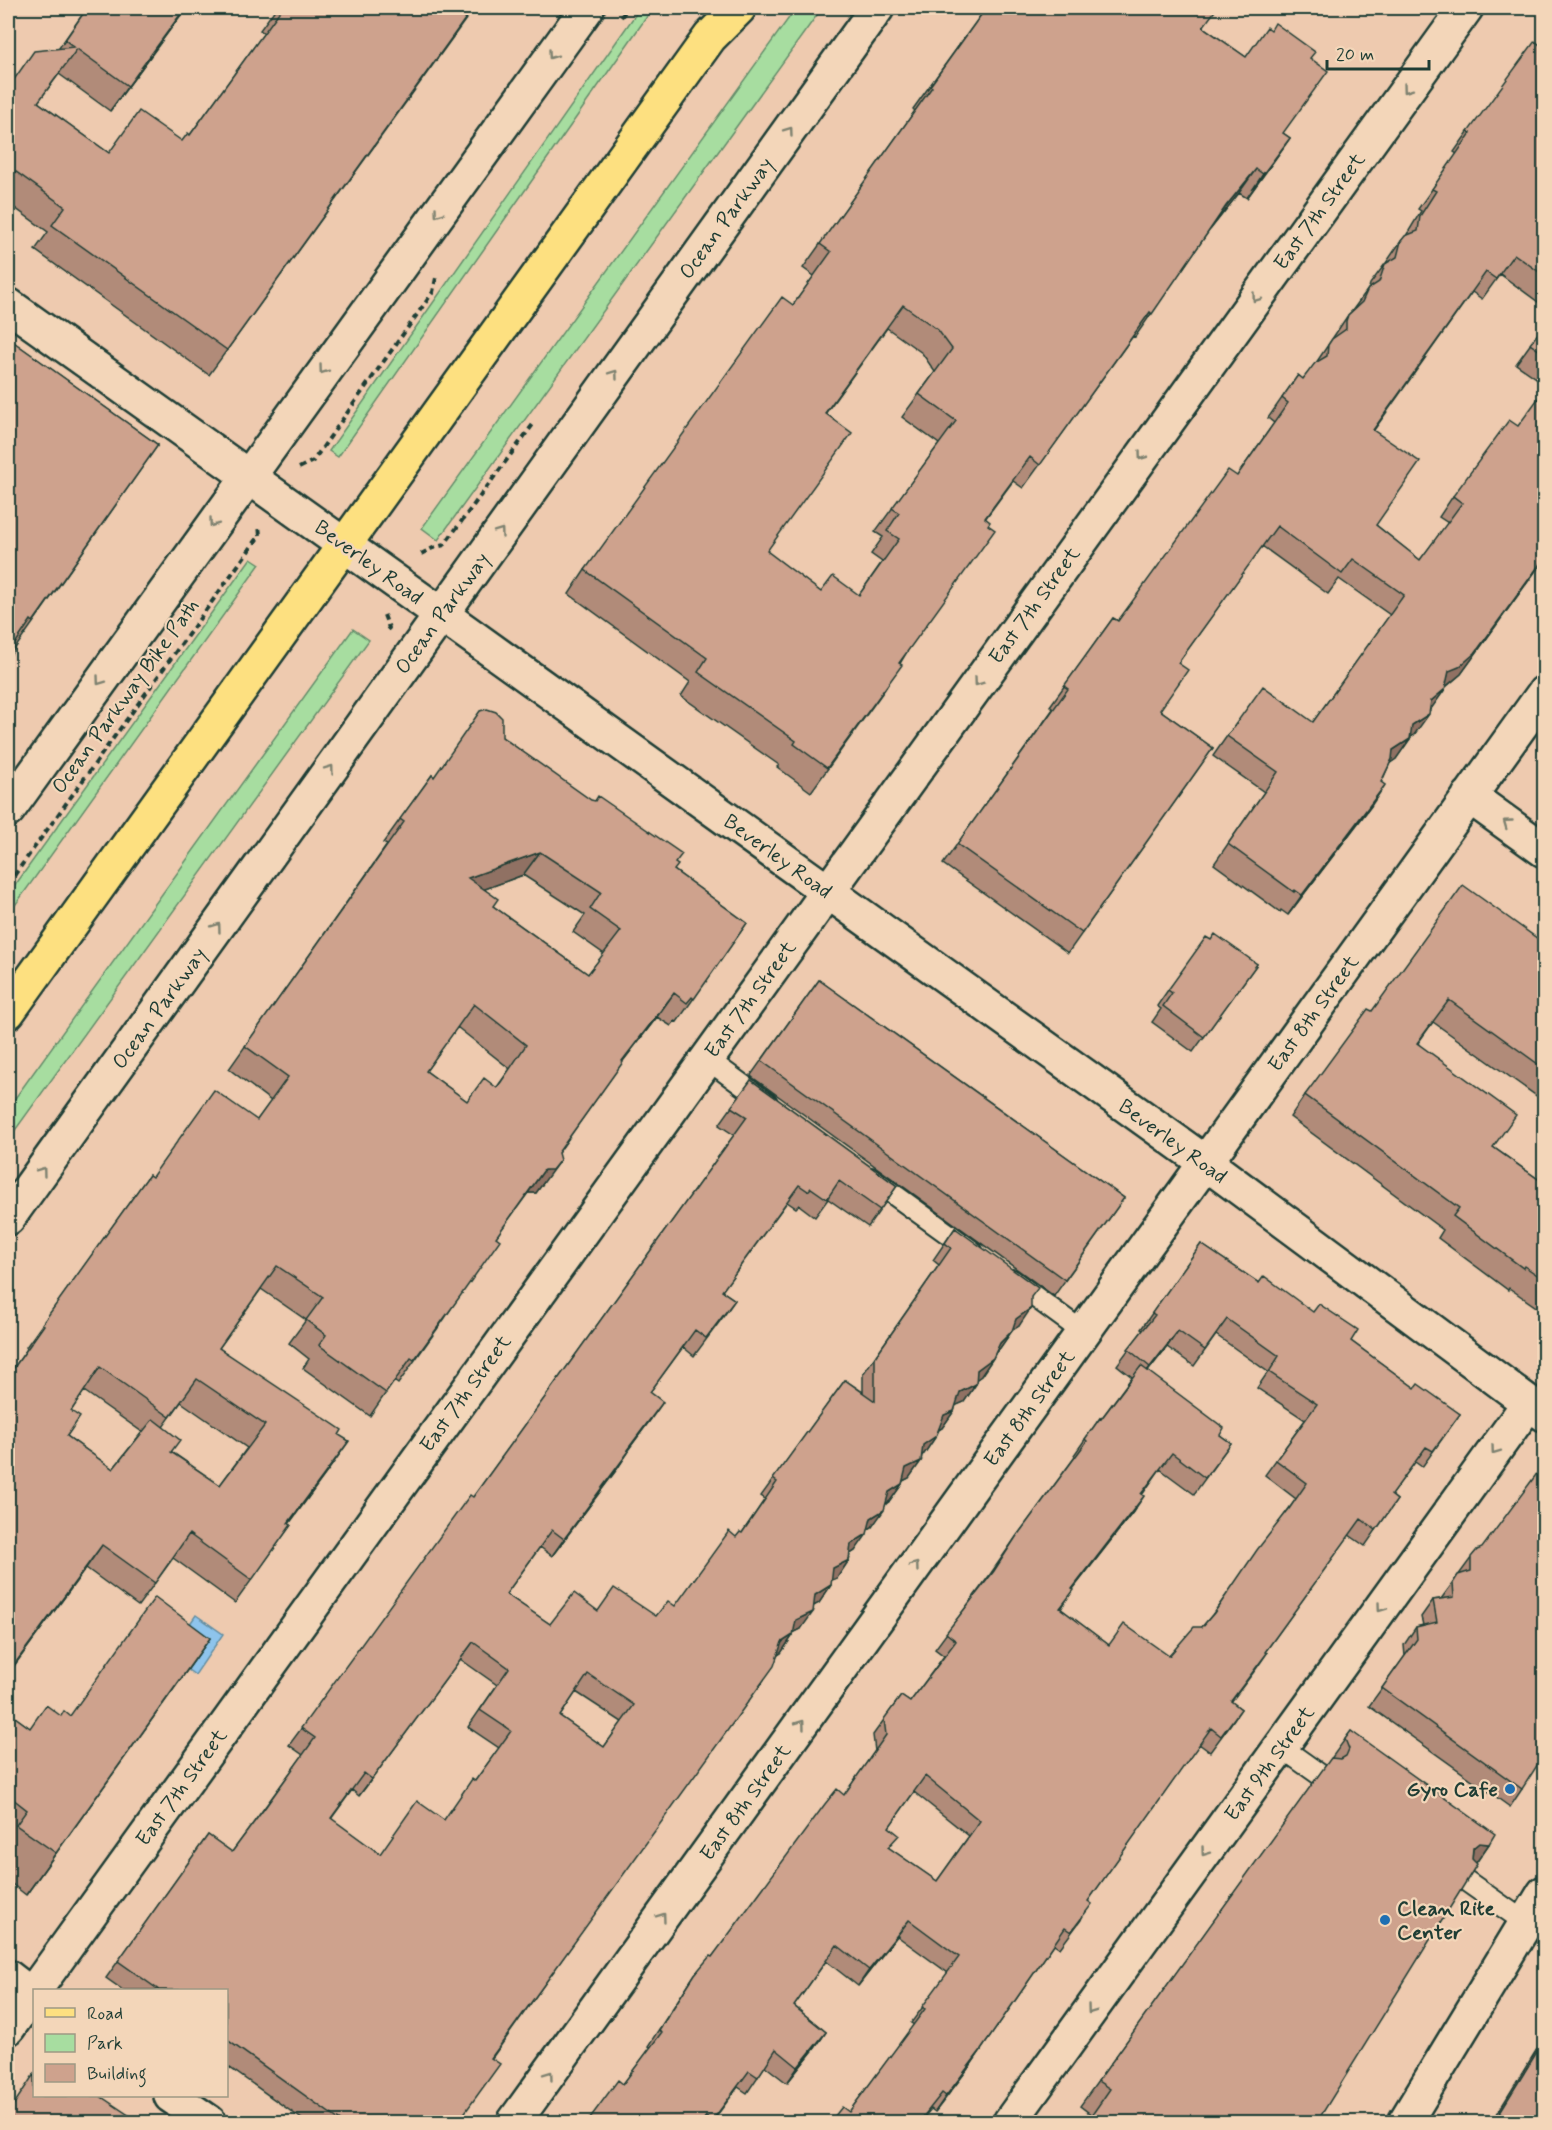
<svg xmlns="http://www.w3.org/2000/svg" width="1552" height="2130" font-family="Mynerve,sans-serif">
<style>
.green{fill:#a7dda0;stroke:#638d6a;stroke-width:1.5}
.water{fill:#8ec4ec;stroke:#628ea2;stroke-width:1.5}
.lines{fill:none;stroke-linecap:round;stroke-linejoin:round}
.lane-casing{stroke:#1f3d34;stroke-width:24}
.street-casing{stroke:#1f3d34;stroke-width:38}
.secondary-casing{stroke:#1f3d34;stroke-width:38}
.primary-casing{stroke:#1f3d34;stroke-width:38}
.path{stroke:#1f3d34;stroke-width:4;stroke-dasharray:6 4.5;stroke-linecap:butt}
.lane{stroke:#f3d6b9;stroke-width:20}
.street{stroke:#f3d6b9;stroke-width:33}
.secondary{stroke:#f3d6b9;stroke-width:33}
.primary{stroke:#fde080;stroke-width:33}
.wall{fill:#b18b79;stroke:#1f3d34;stroke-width:1.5;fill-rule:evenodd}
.shaded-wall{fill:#907163;stroke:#1f3d34;stroke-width:1.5}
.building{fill:#cea28d;stroke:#1f3d34;stroke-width:1.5;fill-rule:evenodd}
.oneway{stroke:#7e8270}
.poi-dot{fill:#1f6fb2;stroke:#f3d6b9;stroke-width:2}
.labels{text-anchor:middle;stroke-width:4.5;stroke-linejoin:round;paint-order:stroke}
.street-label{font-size:21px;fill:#1f3d34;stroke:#f3d6b9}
.poi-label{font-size:21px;font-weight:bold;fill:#1f3d34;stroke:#f3d6b9;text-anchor:end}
</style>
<rect width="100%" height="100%" fill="#eecaaf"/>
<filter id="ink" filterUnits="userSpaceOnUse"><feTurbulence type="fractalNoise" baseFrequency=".0167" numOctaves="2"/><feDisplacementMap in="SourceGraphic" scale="12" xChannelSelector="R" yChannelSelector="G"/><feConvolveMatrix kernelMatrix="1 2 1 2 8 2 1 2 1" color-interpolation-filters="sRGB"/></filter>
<g filter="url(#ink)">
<!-- green -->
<path class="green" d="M640,8H653L338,457L329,451Z
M796,8H822L438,540L422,528Z
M251,558L260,564L8,915V895Z
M353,629L369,640L8,1140V1108Z"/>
<!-- water -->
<path class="water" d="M196,1615L223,1634L195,1675L168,1655Z"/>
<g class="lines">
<defs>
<path id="lane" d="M707,1059L767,1103
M871,1178L972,1251
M1012,1280L1083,1332
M1281,1747L1319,1774
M1465,1880L1526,1923"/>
<path id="street" d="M1469,796L1544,850
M8,810L587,8
M8,1218L877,8
M8,1977L34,1997
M35,1990L1466,8
M8,2028L34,1991
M171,2096L209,2122
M514,2122L1544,693
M1010,2122L1529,1403"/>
<path id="secondary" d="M8,305L469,634L1206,1163L1544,1414
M1405,2122L1544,1893"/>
<path id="primary" d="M8,1012L710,37L739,8"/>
</defs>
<!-- lane casing -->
<use href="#lane" class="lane-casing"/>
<!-- street casing -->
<use href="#street" class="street-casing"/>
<!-- secondary casing -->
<use href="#secondary" class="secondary-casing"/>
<!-- primary casing -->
<use href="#primary" class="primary-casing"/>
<!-- path -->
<path class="path" d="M621,17L628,8
M299,468L313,461L433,292L436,278
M421,554L433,548L444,545L534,423
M384,615L389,628L387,630
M8,884L260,535L259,526"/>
<!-- lane -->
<use href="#lane" class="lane"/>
<!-- street -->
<use href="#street" class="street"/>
<!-- secondary -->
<use href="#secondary" class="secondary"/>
<!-- primary -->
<use href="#primary" class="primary"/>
</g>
<!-- wall -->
<path class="wall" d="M87,8H186L110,111L59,74L38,102L109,153L182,141L190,135L264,33L260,30L276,8H474L209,375L35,250L48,232L8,203V88L59,48Z
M986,8L1203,27L1246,57L1310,59L1283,133L1290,138L1247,198L1239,193L1211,228L1135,337L1133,336L1023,488L1013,481L985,519L885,689L811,792L777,767L779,765L681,696L690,682L569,594L585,570L793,305L814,276L803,268L915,111L913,109ZM887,328L922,353L935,372L902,417L939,444L875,532L883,537L871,554L882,562L859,595L821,592L767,552L825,414Z
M1545,49V307L1500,274L1482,299L1472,292L1374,430L1376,525L1420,560L1448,523L1439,517L1453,496L1545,558L1461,674L1446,687L1445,689L1429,711L1414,735L1411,737L1396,759L1390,763L1371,806L1288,915L1281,910L1280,912L1214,864L1264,792L1213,756L1227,736L1313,722L1390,615L1339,579L1328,594L1262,546L1178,663L1160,710L1213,748L1068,953L943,864L1053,709L1050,706L1113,618L1118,621L1237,476L1274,423L1268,418L1298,375L1303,379L1316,363L1348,315L1352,311L1368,289L1369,288L1370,284L1385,264L1386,263L1401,241L1406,236L1421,211L1418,209L1457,154L1454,152L1468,132Z
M1545,324V384L1516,364Z
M8,338L158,445L11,654L9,652Z
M502,737L675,863L674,870L747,923L677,1022L675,1021L671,1026L657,1017L623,1061L558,1153L543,1183L536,1193H528L496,1237L445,1318L398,1384L394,1381L370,1416L303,1368L309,1359L289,1343L306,1320L261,1289L219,1348L339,1435L332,1465L289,1524L291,1525L235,1603L173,1558L138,1606L86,1568L8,1674V1372L13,1369L27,1349L26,1347L149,1175L152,1177L257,1120L271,1101L229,1069L387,845L383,843L432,775L434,777ZM523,875L585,915L573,932L604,954L588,974L493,906L485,889ZM457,1027L510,1069L497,1087L467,1101L426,1071ZM84,1391L142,1432L113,1469L67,1436L71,1411ZM181,1402L247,1448L220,1485L172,1452L163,1427Z
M1211,940L1257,964L1193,1052L1152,1022L1161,1009L1157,1006L1168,990Z
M1545,944V1102L1433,1022L1418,1043L1493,1147L1545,1184V1313L1509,1288L1508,1290L1438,1238L1443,1230L1290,1117L1305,1095L1372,1011Z
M819,980L1124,1198L1054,1296L752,1077L751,1075Z
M751,1080L897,1186L868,1227L828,1199L815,1217L799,1205L796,1208L787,1202L722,1291L735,1300L723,1317L694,1356L683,1347L650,1392L651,1419L628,1450L629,1451L617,1469L552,1556L540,1547L506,1594L550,1624L598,1611L656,1616L675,1606L736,1537L742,1533L765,1499L761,1496L845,1380L863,1392V1374L939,1265L933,1260L955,1228L1031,1297L1019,1326L1012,1330L1000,1348L996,1352L993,1358L981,1376L976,1379V1384L964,1402L956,1405L954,1411L942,1428L939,1430L936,1436L924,1454L922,1455L921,1461L909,1478L903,1481L902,1484L890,1501L886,1504L872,1527L868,1529L855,1551L850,1554L849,1560L837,1578L831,1580V1585L819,1603L813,1606L801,1629L793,1633V1635L781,1653L778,1655L492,2058L458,2122H306L226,2065V1990H123L106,1978L208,1835L232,1852L303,1755L289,1745L473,1497L734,1135L719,1125ZM460,1659L497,1685L468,1727L499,1748L475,1781L444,1820L380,1854L331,1819L352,1790L359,1796ZM576,1692L622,1722L604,1747L560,1716Z
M1201,1244L1259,1283L1351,1341L1415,1388L1460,1414L1422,1467L1415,1462L1391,1495L1397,1500L1365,1546L1349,1535L1265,1652L1267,1653L1256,1669L1231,1702L1241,1709L1230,1725L1210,1752L1199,1744L1088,1901L1081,1920L1060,1948L1054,1944L970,2066L935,2112L931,2109L920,2122H830L849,2112L914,2025L911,2023L948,1973L897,1936L858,1986L826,1961L794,2006L826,2032L815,2048L787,2083L765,2066L747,2093L738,2087L712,2122H587L623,2084L651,2047L648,2046L695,1974L712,1957L844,1795L875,1751L873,1735L901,1696L910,1702L944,1656L935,1649L989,1576L1016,1537L1075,1457L1074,1455L1100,1418L1101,1419L1132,1377L1117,1365L1143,1330L1141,1329ZM1216,1335L1268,1372L1257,1388L1305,1420L1265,1475L1296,1499L1212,1615L1202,1627L1169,1656L1109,1645L1061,1609L1073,1589L1133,1512L1142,1495L1160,1469L1194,1494L1231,1443L1220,1435L1147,1371L1167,1347L1194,1366ZM914,1792L969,1836L937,1881L889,1848V1827Z
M1477,1550L1522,1789L1510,1807L1369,1706L1405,1656L1404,1645L1416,1627L1423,1625L1421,1617L1433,1600L1441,1599Z
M210,1638L26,1895L8,1881V1712L30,1728L61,1716H70Z
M1351,1731L1489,1844L1476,1863L1092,2115L1080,2106Z
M1545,2036V2122H1492Z"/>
<!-- shaded-wall -->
<path class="shaded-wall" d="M185,8H186L110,111L128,86Z
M1290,138L1273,162L1247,198L1263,174Z
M1256,169L1239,193L1210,230L1226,206Z
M1545,558L1461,674L1444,688L1449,671Z
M1445,689L1431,709L1417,721L1431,701Z
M1429,714L1414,735L1398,745L1412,725Z
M1410,739L1396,759L1379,771L1393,750Z
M1385,785L1371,806L1288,915L1302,895Z
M540,852L523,875L452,901L468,878Z
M674,993L657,1017L605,1084L622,1061Z
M560,1160L536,1193H528L544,1170H546Z
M1031,1308L1019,1326L1004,1336L1016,1319Z
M1012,1331L1000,1348L988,1360L1000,1343Z
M1178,1331L1167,1347L1139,1383L1150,1367Z
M993,1358L981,1376L965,1388L977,1370Z
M976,1384L964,1402L948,1409L960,1392Z
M663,1402L651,1419L615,1467L627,1450Z
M954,1411L942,1428L932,1433L944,1415Z
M936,1436L924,1454L911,1462L923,1445Z
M349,1441L332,1465L272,1546L288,1523Z
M629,1451L617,1469L552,1556L564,1539Z
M921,1461L909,1478L894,1485L906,1468Z
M902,1484L890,1501L877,1509L889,1492Z
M1144,1496L1133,1512L1061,1604L1072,1589Z
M884,1510L872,1527L858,1535L871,1518Z
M867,1534L855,1551L839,1561L851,1544Z
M102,1545L86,1568L8,1674V1673Z
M849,1560L837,1578L821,1585L833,1568Z
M831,1585L819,1603L803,1612L815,1595Z
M813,1612L801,1629L784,1637L796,1620Z
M793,1635L781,1653L770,1659L782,1642Z
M210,1638L181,1679L26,1895L56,1853Z
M473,1642L460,1659L359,1796L372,1779Z
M1479,1843L1489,1844L1471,1870L1473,1848Z
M909,1920L897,1936L858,1986L869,1970Z
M826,2032L815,2048L787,2083L798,2067Z
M981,2050L970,2066L935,2112L946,2096Z"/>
<!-- building -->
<path class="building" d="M87,8H185L128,86L77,49L38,102L109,153L139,111L182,141L188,133L190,135L282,8H281H473L227,350L52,225L65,207L8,166V88L34,51L74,47L65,40Z
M986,8H1217L1203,27L1246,57L1267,27L1271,30L1275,23L1315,52L1310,58L1328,71L1283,133L1290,138L1263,174L1256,169L1226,206L1152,314L1150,312L1040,465L1030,457L985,518L990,522L988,525L995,530L899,663L902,665L827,768L794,744L796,741L698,672L707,658L585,570L782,297L793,305L831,252L820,244L932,87L930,86ZM903,305L938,330L952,349L919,394L956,421L892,508L899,513L887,531L899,539L859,595L833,576L821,592L767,551L852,433L825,413Z
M1535,41L1545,49V276L1514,254L1496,279L1486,272L1373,430L1420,462L1376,525L1420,560L1462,503L1453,496L1509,420L1518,426L1545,389V557L1475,653L1459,667L1449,671L1445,689L1431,701L1429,714L1412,725L1410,739L1393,750L1392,759L1381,782L1385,785L1302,895L1295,890L1294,892L1228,844L1278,772L1227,736L1263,686L1313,722L1404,595L1353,559L1342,574L1277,526L1178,663L1188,670L1160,710L1213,748L1082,933L957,844L1068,689L1064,686L1113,618L1118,621L1228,470L1237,476L1288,403L1282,398L1298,375L1303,379L1315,363L1327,356L1328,345L1332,339L1346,329V321L1348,315L1362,302L1368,289L1379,282L1385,264L1397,257L1401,241L1405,236L1418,231L1420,216L1436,191L1432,189L1471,133L1468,132Z
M1545,324V354L1530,344Z
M8,338L158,445L33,622L31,620L8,654Z
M487,709L496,712L502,718V737L591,800L595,801L598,796L682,854L675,863L678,865L674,870L747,923L694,999L692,997L687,1003L674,993L622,1061L623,1062L558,1153L560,1160L552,1170H544L496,1237L500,1240L461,1295L414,1360L411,1358L386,1393L319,1345L326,1335L306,1320L323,1297L277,1266L219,1348L342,1430L339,1435L349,1441L288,1523L291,1525L252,1580L189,1534L155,1583L102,1545L8,1673V1372L11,1367L13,1369L44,1325L42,1324L149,1175L152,1177L214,1090L257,1120L288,1077L245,1046L404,822L400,819L432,775L434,777L480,711ZM540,852L601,892L590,909L621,931L588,974L493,906L498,899L468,878ZM474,1004L526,1045L497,1088L484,1078L467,1101L426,1071ZM100,1367L170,1417L197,1379L265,1425L220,1485L171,1452L180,1440L153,1419L113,1469L67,1436L80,1417L71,1411Z
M1463,885L1545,944V1069L1449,1000L1417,1043L1516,1115L1493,1147L1545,1184V1280L1524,1266L1523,1268L1453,1216L1459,1208L1305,1095L1368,1009L1372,1011Z
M1215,934L1257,964L1204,1037L1163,1006L1172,993L1168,990L1206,937L1211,940Z
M819,980L1124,1198L1065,1280L763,1062L762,1060Z
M751,1080L897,1186L880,1210L839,1181L827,1199L811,1188L808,1191L799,1185L722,1291L735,1300L706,1338L695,1330L650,1392L663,1402L627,1450L629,1451L564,1539L552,1530L506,1594L550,1624L574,1593L598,1611L614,1588L656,1616L668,1601L675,1606L729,1531L736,1537L740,1532L742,1533L777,1482L773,1479L845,1380L875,1401V1357L951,1248L945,1243L955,1228L1038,1288L1031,1297V1308L1016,1319L1012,1331L1000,1343L993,1358L977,1370L976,1384L960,1392L954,1411L944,1415L936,1436L923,1445L921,1461L906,1468L902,1484L889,1492L884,1510L871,1518L867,1534L851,1544L849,1560L833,1568L831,1585L815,1595L813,1612L796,1620L793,1635L782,1642L774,1666L491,2058L500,2064L458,2122H342L226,2039V1990H159L118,1961L208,1835L232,1852L264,1809L315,1738L301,1728L470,1495L473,1497L747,1117L731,1107ZM473,1642L509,1668L480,1710L511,1731L475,1781L472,1779L444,1820L417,1801L380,1854L331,1818L364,1773L372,1779ZM588,1674L634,1705L604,1747L560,1716Z
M1201,1244L1259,1283L1264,1276L1313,1312L1319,1304L1358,1330L1351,1341L1415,1388L1418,1384L1460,1414L1433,1451L1426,1447L1391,1495L1397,1500L1376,1530L1361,1519L1265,1652L1267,1653L1231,1701L1241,1709L1221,1736L1211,1728L1088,1901L1092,1904L1071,1932L1065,1928L981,2050L946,2096L942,2093L919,2122H830L842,2107L849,2112L925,2009L922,2007L959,1957L909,1920L869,1970L837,1945L794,2006L826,2032L798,2067L776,2049L758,2077L749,2071L712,2121L706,2116L702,2122H587L618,2080L623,2084L662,2032L659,2030L695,1974L710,1956L712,1957L825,1804L837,1789L844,1795L886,1735L884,1719L901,1696L910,1702L956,1641L946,1633L994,1571L1016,1537L1087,1441L1085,1439L1100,1418L1101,1419L1141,1366L1224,1428L1220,1435L1231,1443L1205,1478L1172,1453L1141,1494L1144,1496L1072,1589L1074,1590L1060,1608L1109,1645L1124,1624L1169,1656L1194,1627H1202L1214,1613L1257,1550L1289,1509L1307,1483L1276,1460L1317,1404L1269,1372L1279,1356L1227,1319L1205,1350L1178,1331L1150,1367L1128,1349L1155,1315L1152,1313ZM925,1776L980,1821L937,1881L888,1847L899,1835L889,1827Z
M1544,1464L1545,1465V1753L1522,1789L1382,1688L1417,1639L1416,1627L1437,1622L1433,1600L1454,1597L1453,1583L1458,1575L1471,1571V1557L1477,1550L1482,1548Z
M155,1597L210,1638L56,1853L16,1825L27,1810L8,1795V1712L30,1728L46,1705L61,1716L64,1711L70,1716Z
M1351,1731L1495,1834L1489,1844L1479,1843L1473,1848L1472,1859L1477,1864L1317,2122H1087L1110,2089L1098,2081L1331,1758L1341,1759L1346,1756L1349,1749L1345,1739Z
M1545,2039V2122H1496L1502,2114L1500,2112Z
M34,2074V2096H100L139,2122H8V2113Z"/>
<!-- one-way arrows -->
<defs><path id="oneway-chevron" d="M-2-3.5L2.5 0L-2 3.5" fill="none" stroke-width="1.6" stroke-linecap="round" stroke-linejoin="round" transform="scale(1.5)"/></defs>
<g class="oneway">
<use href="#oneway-chevron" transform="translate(552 55) rotate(126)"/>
<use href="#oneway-chevron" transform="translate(1407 89) rotate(126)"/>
<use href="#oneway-chevron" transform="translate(789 131) rotate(-54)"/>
<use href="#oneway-chevron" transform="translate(438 213) rotate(126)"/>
<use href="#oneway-chevron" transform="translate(1256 298) rotate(126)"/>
<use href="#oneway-chevron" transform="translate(323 370) rotate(126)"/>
<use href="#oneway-chevron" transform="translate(614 374) rotate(-54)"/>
<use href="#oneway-chevron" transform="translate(1142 456) rotate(126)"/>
<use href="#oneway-chevron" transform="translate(213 523) rotate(126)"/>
<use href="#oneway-chevron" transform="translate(500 532) rotate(-54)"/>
<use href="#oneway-chevron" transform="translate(100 681) rotate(126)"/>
<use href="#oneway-chevron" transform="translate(978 682) rotate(126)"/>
<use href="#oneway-chevron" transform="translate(330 769) rotate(-54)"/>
<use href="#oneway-chevron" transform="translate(1507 823) rotate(-144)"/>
<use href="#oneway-chevron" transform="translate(217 927) rotate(-54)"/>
<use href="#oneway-chevron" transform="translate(42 1171) rotate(-54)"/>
<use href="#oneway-chevron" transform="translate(1495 1450) rotate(126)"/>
<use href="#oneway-chevron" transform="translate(915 1566) rotate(-54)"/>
<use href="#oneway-chevron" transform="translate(1381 1608) rotate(126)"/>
<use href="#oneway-chevron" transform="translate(801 1724) rotate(-54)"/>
<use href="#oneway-chevron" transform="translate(1205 1852) rotate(126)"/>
<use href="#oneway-chevron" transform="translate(662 1917) rotate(-54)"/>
<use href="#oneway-chevron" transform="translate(1091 2010) rotate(126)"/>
<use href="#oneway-chevron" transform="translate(549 2075) rotate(-54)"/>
</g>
</g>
<!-- markers -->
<g class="poi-dot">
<circle cx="1510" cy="1789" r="6"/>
<circle cx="1385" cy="1920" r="6"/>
</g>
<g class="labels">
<!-- street labels -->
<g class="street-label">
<text transform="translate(1319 211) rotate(-54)" y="7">East 7th Street</text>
<text transform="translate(726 218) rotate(-54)" y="7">Ocean Parkway</text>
<text transform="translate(369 562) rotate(36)" y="7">Beverley Road</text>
<text transform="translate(1034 605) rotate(-54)" y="7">East 7th Street</text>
<text transform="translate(442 613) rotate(-54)" y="7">Ocean Parkway</text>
<text transform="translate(125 696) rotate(-54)" y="7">Ocean Parkway Bike Path</text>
<text transform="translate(778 856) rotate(36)" y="7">Beverley Road</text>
<text transform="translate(750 999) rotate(-54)" y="7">East 7th Street</text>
<text transform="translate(159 1008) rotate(-54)" y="7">Ocean Parkway</text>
<text transform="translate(1313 1013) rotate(-54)" y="7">East 8th Street</text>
<text transform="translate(1173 1141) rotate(36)" y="7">Beverley Road</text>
<text transform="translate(465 1393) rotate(-54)" y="7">East 7th Street</text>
<text transform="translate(1029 1408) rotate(-54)" y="7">East 8th Street</text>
<text transform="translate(1269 1763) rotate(-54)" y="7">East 9th Street</text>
<text transform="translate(181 1787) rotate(-54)" y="7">East 7th Street</text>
<text transform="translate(745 1802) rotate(-54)" y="7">East 8th Street</text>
</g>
<!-- poi labels -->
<g class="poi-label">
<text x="1498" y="1796">Gyro Cafe</text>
<text x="1397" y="1915" text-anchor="start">Clean Rite<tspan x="1397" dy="24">Center</tspan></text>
</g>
</g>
<!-- margin -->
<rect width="1552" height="2130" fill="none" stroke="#f3d6b9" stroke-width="30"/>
<rect x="15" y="15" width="1522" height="2100" fill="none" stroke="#1f3d34" stroke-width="2" filter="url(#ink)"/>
<!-- legend -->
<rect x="33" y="1989" width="195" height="108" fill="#f3d6b9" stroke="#9e9984" stroke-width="1.5"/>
<rect x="45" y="2008" width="30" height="9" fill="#fde080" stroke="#9e9984" stroke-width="1.5"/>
<text x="87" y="2019" font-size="18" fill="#1f3d34">Road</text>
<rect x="45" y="2034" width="30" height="18" fill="#a7dda0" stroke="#9e9984" stroke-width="1.5"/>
<text x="87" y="2049" font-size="18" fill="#1f3d34">Park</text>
<rect x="45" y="2064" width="30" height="18" fill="#cea28d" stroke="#9e9984" stroke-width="1.5"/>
<text x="87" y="2079" font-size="18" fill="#1f3d34">Building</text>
<!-- scale -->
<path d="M1327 60v9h102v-9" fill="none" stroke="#1f3d34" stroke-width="3"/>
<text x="1336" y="60" font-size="18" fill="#1f3d34" stroke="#f3d6b9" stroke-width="4.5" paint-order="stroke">20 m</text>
</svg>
